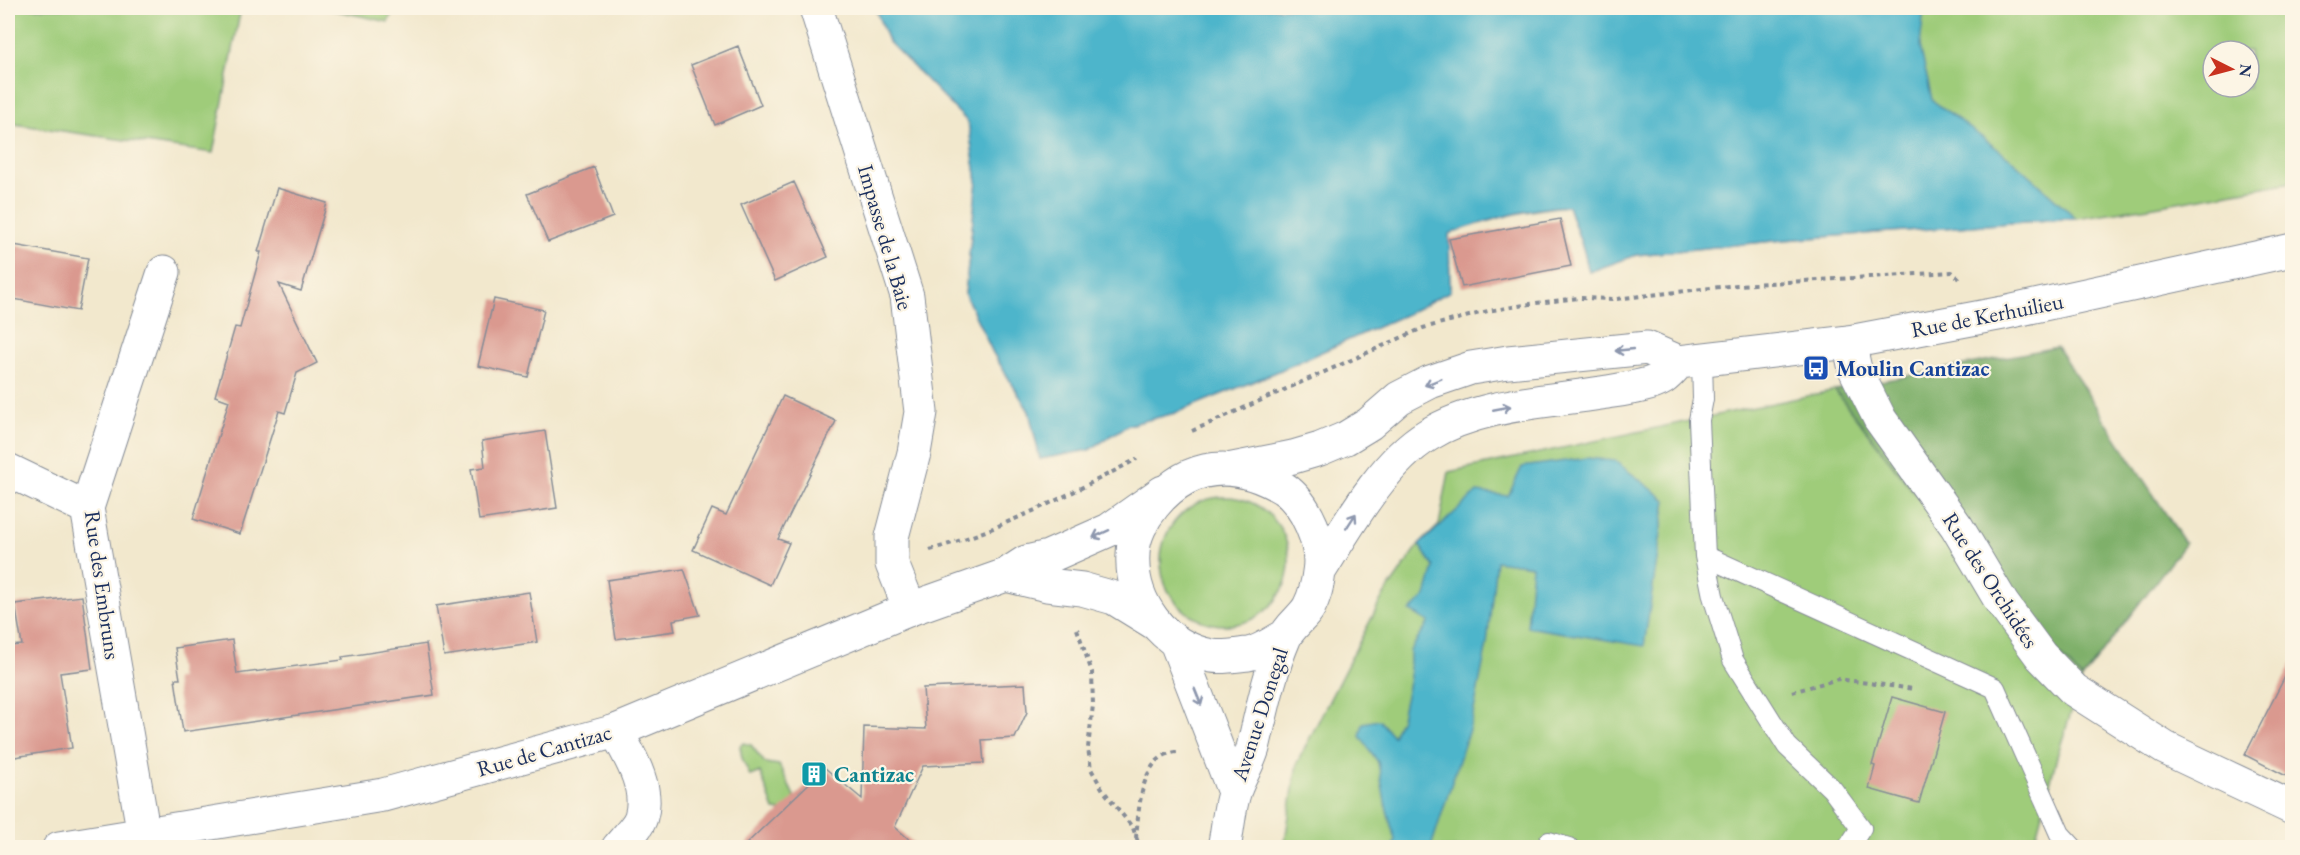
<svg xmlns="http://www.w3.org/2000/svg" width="2300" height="855" font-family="'EB Garamond',serif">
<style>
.green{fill:#9fcc7a;stroke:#5d7e6c;stroke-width:1.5;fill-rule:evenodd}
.forest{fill:#7fb06a;stroke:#4d7064;stroke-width:1.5}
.water{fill:#4db5cb;stroke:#347294;stroke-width:1.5}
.building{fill:#da998f}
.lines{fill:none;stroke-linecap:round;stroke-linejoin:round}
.service-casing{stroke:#868c96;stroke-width:22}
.minor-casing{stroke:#868c96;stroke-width:35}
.tertiary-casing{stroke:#868c96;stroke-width:35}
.secondary-casing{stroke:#868c96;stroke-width:35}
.path{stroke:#868c96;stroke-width:4;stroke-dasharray:4.5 4.5;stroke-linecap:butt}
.service{stroke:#fff;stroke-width:20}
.minor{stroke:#fff;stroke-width:33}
.tertiary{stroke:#fff;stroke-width:33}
.secondary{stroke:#fff;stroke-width:33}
.oneway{stroke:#8d97ae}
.labels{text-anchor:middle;stroke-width:4.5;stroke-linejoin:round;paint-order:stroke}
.street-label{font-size:22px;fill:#1b2f5e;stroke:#fcf5e5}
.transit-label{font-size:22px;font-weight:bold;fill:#164399;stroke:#fcf5e5;text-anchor:start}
.culture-label{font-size:22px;font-weight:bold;fill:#0d838f;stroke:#fcf5e5;text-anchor:start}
</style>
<rect width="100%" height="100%" fill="#fcf5e5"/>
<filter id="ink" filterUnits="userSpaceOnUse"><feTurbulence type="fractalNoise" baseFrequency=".0167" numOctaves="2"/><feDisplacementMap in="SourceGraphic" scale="12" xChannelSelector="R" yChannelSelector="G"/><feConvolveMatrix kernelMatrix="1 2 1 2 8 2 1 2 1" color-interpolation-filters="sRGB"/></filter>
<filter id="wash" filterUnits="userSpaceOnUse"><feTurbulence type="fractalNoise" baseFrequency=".008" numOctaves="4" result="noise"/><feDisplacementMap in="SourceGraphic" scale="24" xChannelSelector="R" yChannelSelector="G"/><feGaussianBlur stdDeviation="1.35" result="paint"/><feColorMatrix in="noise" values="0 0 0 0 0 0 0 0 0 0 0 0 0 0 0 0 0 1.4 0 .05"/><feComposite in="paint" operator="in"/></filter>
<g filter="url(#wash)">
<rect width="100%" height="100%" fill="#f2e8cd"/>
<!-- green -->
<path class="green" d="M8,8H241L213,153L8,123Z
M324,8H396L388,22Z
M875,8H2292V182L2149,207L2076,218L1783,240L1636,255L1589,272L1584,251L1568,206C1526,209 1488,220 1449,234L1450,291L1409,313L1274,373L1175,413L1128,425L1089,450L1040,459L1029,411L993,353L965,294L977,181L968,122L888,41ZM2213,51H2249V87H2213Z
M1835,390L1929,512L2082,679L2058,753L2033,847L1284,848L1297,763L1382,598L1419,545L1439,525L1449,472Z
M1161 561a64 64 0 1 1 128 0a64 64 0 1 1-128 0Z
M744,743L751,745L765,763L779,765L796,800L789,812L774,810L760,772L750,776L742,758L740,746Z"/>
<!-- forest -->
<path class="forest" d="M2057,347L2185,543L2082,679L1929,512L1835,390Z"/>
<!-- water -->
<path class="water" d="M875,8H1924L1920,46L1932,100L2011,159L2076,218L1783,240L1636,255L1589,272L1584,251L1568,206C1526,208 1488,220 1449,234L1450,291L1409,313L1274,373L1175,413L1128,425L1089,450L1040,459L1029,411L993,353L965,294L977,181L968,122L888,41Z
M1587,458L1615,461L1666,500L1644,646L1527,627L1532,566L1496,561L1487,644L1472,720L1431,847H1393L1395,840L1385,802L1378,762L1360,736L1363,723L1379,720L1393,736L1401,718L1410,678V651L1429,622L1410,611L1426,596L1434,567L1419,545L1477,492L1508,496L1522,467Z"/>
<g id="blocks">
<!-- building -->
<path class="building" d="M738,46L761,105L715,125L691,65Z
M594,167L613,217L548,242L527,194Z
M794,182L828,257L775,281L741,205Z
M277,188L327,203L301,291L279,284L317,363L297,373L285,413L279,411L240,534L193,519L229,401L215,396L235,327L240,328L261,252H258Z
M1560,219L1571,266L1462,287L1449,239Z
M8,244L88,258L78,311L8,298Z
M494,299L544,310L528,377L478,366Z
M783,396L836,421L778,539L789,543L770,585L693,550L712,509L726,515Z
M545,431L557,508L479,520L471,469L485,467L482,441Z
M684,569L700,615L673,620L675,631L616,639L607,580Z
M529,592L537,642L444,656L436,606Z
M82,596L92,669L60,673L72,748L8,758V646L22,645L15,604Z
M232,640L237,674L343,660L342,657L426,644L434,695L183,732L175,679H180L175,648Z
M2292,663V779L2245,755Z
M1025,684L1027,712L1015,738L982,740L984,763L923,766L895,827L919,848H742L825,768L862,799L864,727L926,729L923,688Z
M1892,697L1945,712L1919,803L1869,789L1875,766L1872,765Z"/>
</g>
</g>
<g filter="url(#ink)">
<use href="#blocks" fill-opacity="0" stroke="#868c96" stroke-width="1.5"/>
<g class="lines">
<defs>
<path id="service" d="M1702,359L1703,399L1699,420L1705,556L1713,596L1733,660L1787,746L1832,789L1861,828L1848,848
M1705,556L1995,688L2060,834L2073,848
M1549,842L1569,848"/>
<path id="minor" d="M816,8L907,296L921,412L914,453L892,537V564L910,609
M1849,342L1855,369L1880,419L1957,527L2002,603L2041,656L2074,690L2165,748L2292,808
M8,470L87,508
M616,731C629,755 650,787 641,817C638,827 625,839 618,848
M144,835L87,508L164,272"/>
<path id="tertiary" d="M1006,575L1047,585L1082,589L1114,598L1153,622
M59,848L383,795L616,731L910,609L1006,575L1026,562L1048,557L1109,530L1163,492"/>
<path id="secondary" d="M1233,469L1293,457L1320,449L1346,438L1369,424L1399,398L1430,382L1471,368L1508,362L1647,348L1679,362L1849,342L2003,313L2292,250
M1320,570C1347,527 1383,462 1428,435C1479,404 1544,402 1601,393C1617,390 1649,387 1663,378C1669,374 1674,367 1679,362
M1176,642L1234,792
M1224,848C1228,829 1229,807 1235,790C1240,776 1249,762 1253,748C1262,711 1269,674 1284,639C1289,626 1303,618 1309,607C1314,597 1318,582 1319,572C1324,545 1306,503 1283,488C1236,460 1190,461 1154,505C1143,518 1133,537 1133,554C1130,602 1163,647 1212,656C1222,658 1238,655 1248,654C1260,652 1274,642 1285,636"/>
</defs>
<!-- service casing -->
<use href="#service" class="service-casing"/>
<!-- minor casing -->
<use href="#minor" class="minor-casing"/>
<!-- tertiary casing -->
<use href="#tertiary" class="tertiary-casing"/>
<!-- secondary casing -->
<use href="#secondary" class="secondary-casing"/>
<!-- path -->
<path class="path" d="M1192,431L1423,328L1488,311L1536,303L1579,298L1616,299L1737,285L1952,272L1962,281
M930,550C1002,529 1071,494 1137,459
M1077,629L1092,672L1093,705L1088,748L1091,769L1103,790L1133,828L1140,848
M1792,692L1838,679L1914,689
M1136,838C1139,809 1140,755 1177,752"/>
<!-- service -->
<use href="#service" class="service"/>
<!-- minor -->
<use href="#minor" class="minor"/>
<!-- tertiary -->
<use href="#tertiary" class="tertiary"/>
<!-- secondary -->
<use href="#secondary" class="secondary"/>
</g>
<!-- one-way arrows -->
<defs><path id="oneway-shaft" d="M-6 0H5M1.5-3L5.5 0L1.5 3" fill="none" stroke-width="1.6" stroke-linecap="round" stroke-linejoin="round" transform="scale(1.5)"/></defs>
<g class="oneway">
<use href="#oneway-shaft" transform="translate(1624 350) rotate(174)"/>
<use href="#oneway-shaft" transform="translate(1433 382) rotate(158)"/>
<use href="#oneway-shaft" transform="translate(1502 408) rotate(-11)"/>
<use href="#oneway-shaft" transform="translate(1351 521) rotate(-57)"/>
<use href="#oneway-shaft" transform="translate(1101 534) rotate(155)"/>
<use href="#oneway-shaft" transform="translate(1198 697) rotate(68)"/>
</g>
</g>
<!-- icons -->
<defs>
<symbol id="bus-square" viewBox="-11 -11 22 22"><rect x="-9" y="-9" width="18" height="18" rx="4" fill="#1a4fb4" stroke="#fcf5e5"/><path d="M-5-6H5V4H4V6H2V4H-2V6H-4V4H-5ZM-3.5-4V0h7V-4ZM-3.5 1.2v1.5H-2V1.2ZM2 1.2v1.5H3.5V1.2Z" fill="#fff"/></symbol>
<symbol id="building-square" viewBox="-11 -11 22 22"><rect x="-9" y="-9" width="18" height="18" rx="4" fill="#0f9aa8" stroke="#fcf5e5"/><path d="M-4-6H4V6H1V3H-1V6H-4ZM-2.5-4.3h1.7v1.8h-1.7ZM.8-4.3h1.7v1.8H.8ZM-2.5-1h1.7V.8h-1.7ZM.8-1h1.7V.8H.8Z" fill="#fff"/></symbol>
</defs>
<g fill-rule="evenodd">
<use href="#bus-square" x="1801" y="353" width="30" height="30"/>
<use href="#building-square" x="799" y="759" width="30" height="30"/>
</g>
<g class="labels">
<!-- street labels -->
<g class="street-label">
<text transform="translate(886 237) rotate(74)" y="8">Impasse de la Baie</text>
<text transform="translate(1987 315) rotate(-11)" y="8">Rue de Kerhuilieu</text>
<text transform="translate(1991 580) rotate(57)" y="8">Rue des Orchidées</text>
<text transform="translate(103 585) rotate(82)" y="8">Rue des Embruns</text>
<text transform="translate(1259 714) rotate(-72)" y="8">Avenue Donegal</text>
<text transform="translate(544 750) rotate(-16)" y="8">Rue de Cantizac</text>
</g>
<!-- transit labels -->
<g class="transit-label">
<text x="1836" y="376">Moulin Cantizac</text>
</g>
<!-- culture labels -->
<g class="culture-label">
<text x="834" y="782">Cantizac</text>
</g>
</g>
<!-- margin -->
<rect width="2300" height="855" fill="none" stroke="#fcf5e5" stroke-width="30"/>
<!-- north arrow -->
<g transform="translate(2231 69) rotate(96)"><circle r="28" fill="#fcf5e5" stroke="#a2a6af" stroke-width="1.5"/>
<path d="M0-4.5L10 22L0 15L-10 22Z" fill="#c8321e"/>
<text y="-9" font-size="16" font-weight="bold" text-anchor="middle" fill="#1b2f5e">N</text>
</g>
</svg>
